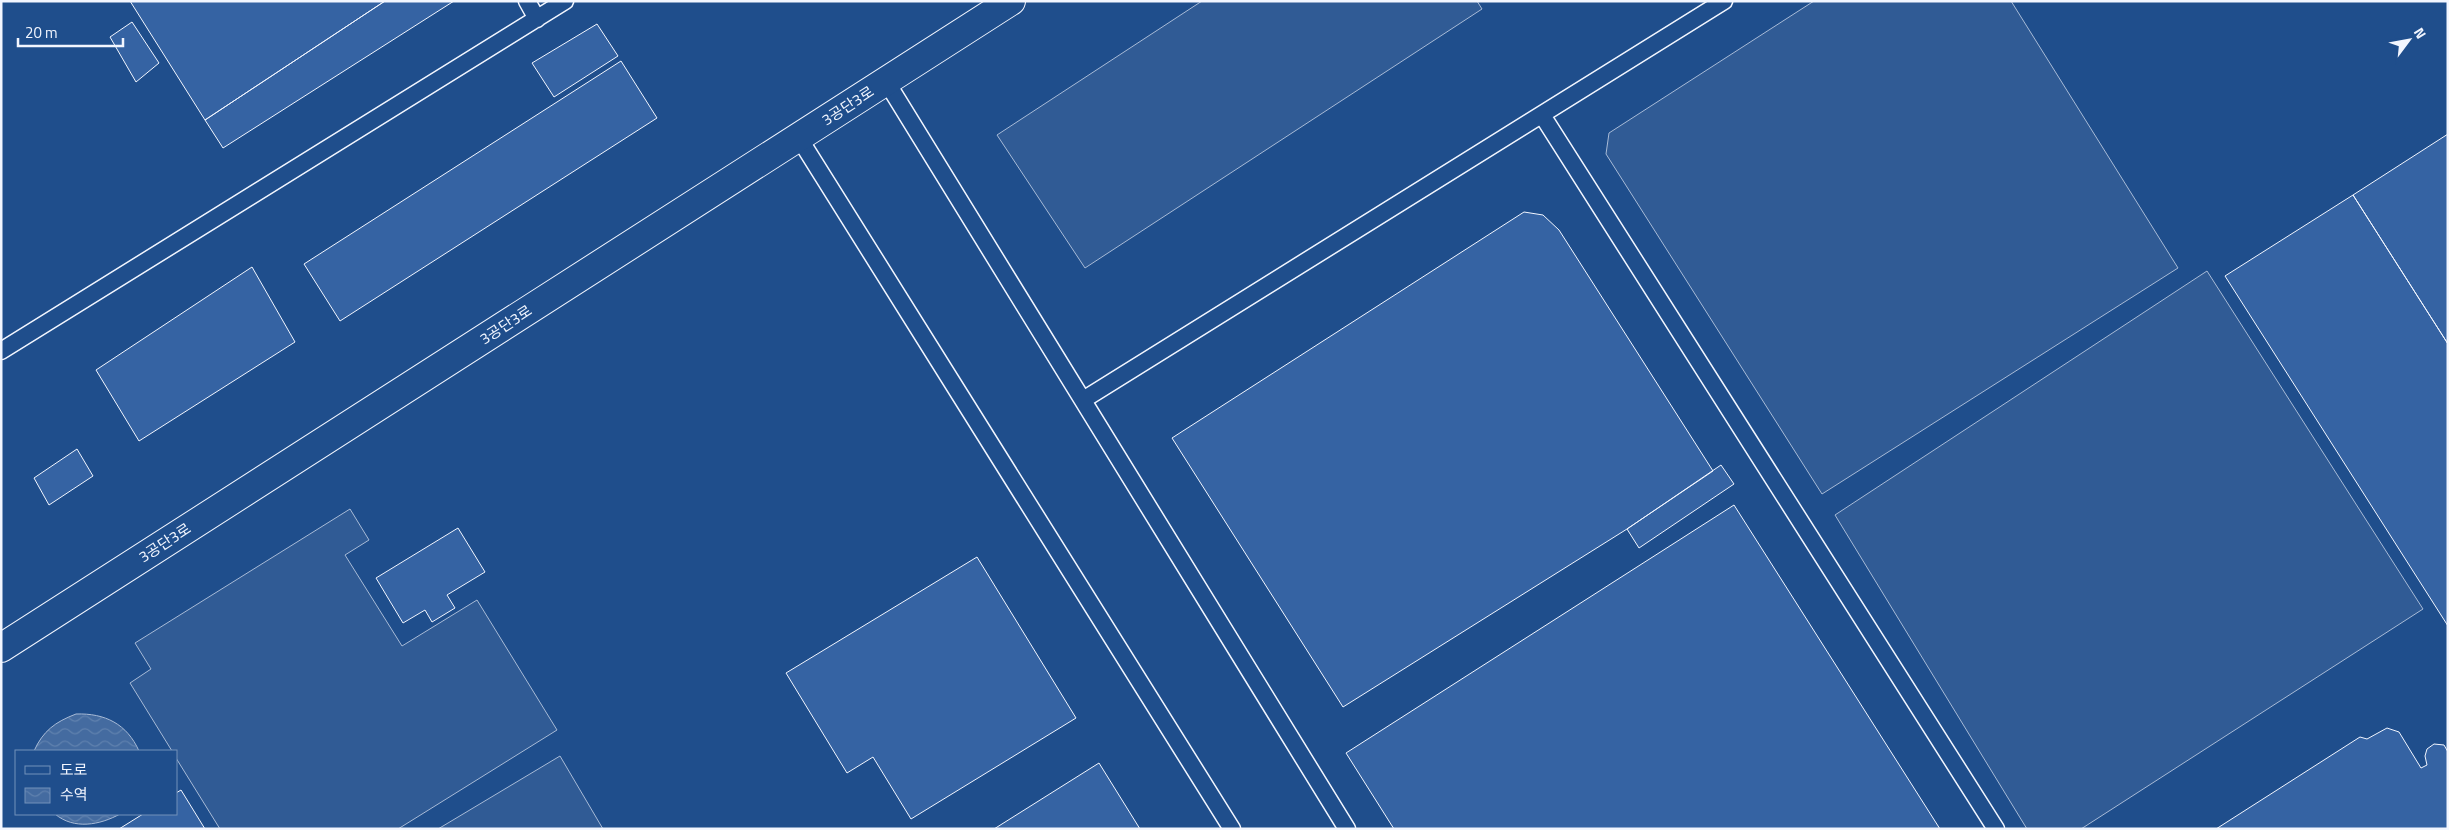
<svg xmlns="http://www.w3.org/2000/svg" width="2449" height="830" font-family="'Titillium Web','Noto Sans KR',sans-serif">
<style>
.built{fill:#305b95;stroke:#a8bbd7}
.water{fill:url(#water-waves);stroke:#a8bbd7}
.building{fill:#3563a3;stroke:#f2f6ff}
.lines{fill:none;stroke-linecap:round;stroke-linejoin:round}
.lane-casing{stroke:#f2f6ff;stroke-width:19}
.primary-casing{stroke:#f2f6ff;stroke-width:30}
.lane{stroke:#1f4e8c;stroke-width:16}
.primary{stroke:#1f4e8c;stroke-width:28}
.labels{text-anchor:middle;stroke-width:4;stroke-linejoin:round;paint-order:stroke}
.street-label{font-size:15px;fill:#f2f6ff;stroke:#1f4e8c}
</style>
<defs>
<pattern id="water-waves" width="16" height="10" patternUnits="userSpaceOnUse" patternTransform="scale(1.25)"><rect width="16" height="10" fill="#446ba0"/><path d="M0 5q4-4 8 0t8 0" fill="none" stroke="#5f81ae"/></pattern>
</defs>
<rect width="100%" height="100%" fill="#1f4e8c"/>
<!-- built -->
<path class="built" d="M1202,1H1477L1482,9L1085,268L997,135Z
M1814,1H2011L2178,268L1822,494L1606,154L1609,133Z
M2207,271L2423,609L2081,829H2027L1835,515Z
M350,509L369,540L345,555L402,646L477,600L557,730L398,829H220L176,758V751H172L130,683L151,669L135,643Z
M560,756L603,829H438Z"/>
<!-- water -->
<path class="water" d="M76,714C105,713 127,724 139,751H34C43,731 55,722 76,714Z
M55,814H120C100,825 74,830 55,814Z"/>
<!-- building -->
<path class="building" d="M130,1H385L205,120Z
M385,1H454L223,148L205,120Z
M132,22L159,63L136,82L110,37Z
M597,24L618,56L554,97L532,63Z
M621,61L657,118L340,321L304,264Z
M2448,134V344L2353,195Z
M2353,195L2448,344V626L2225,276Z
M1524,212L1543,215L1559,230L1713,471L1627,529L1343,707L1172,438Z
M252,267L295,342L139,441L96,370Z
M77,449L93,476L49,505L34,478Z
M1721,465L1734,484L1639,548L1627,529Z
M1734,505L1940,829H1394L1346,753Z
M458,528L485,572L447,595L455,608L432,622L425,610L403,623L376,578Z
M977,557L1076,718L911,819L873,757L847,773L786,673Z
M2387,728L2399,732L2421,768L2427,765L2425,756L2427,749L2434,744L2444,745L2448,752V829H2216L2360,737L2367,739Z
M1099,763L1140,829H994Z
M181,790L205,829H119L143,814H176V793Z"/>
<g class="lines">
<defs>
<path id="lane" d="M527,1L537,19
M886,81L1347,829
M1542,115L1996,829
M799,138L1232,829
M1,351L565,1
M1083,400L1724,1"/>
<path id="primary" d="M1,648L1011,1"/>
</defs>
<!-- lane casing -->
<use href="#lane" class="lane-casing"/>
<!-- primary casing -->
<use href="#primary" class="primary-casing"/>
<!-- lane -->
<use href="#lane" class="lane"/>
<!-- primary -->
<use href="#primary" class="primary"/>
</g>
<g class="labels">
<!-- street labels -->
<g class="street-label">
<text transform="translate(848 106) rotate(-33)" y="5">3공단3로</text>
<text transform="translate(506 325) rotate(-33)" y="5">3공단3로</text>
<text transform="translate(165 543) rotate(-33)" y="5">3공단3로</text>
</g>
</g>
<!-- border -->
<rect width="2449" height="830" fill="none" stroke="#f2f6ff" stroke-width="5"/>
<!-- legend -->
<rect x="15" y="750" width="162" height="65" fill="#1f4e8c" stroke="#7391ba"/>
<rect x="25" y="766" width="25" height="8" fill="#1f4e8c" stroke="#7391ba"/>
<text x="60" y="775" font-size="15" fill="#f2f6ff">도로</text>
<rect x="25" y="788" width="25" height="15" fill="url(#water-waves)" stroke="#7391ba"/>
<text x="60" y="800" font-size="15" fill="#f2f6ff">수역</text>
<!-- north arrow -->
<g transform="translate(2409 40) rotate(58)" stroke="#1f4e8c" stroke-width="4" paint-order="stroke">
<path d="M0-4L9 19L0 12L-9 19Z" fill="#f2f6ff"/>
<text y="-8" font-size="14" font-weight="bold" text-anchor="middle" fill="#f2f6ff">N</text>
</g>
<!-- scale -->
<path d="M18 38v8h105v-8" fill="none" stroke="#f2f6ff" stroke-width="2.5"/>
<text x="25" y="38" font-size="15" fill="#f2f6ff" stroke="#1f4e8c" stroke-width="4" paint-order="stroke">20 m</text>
</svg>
